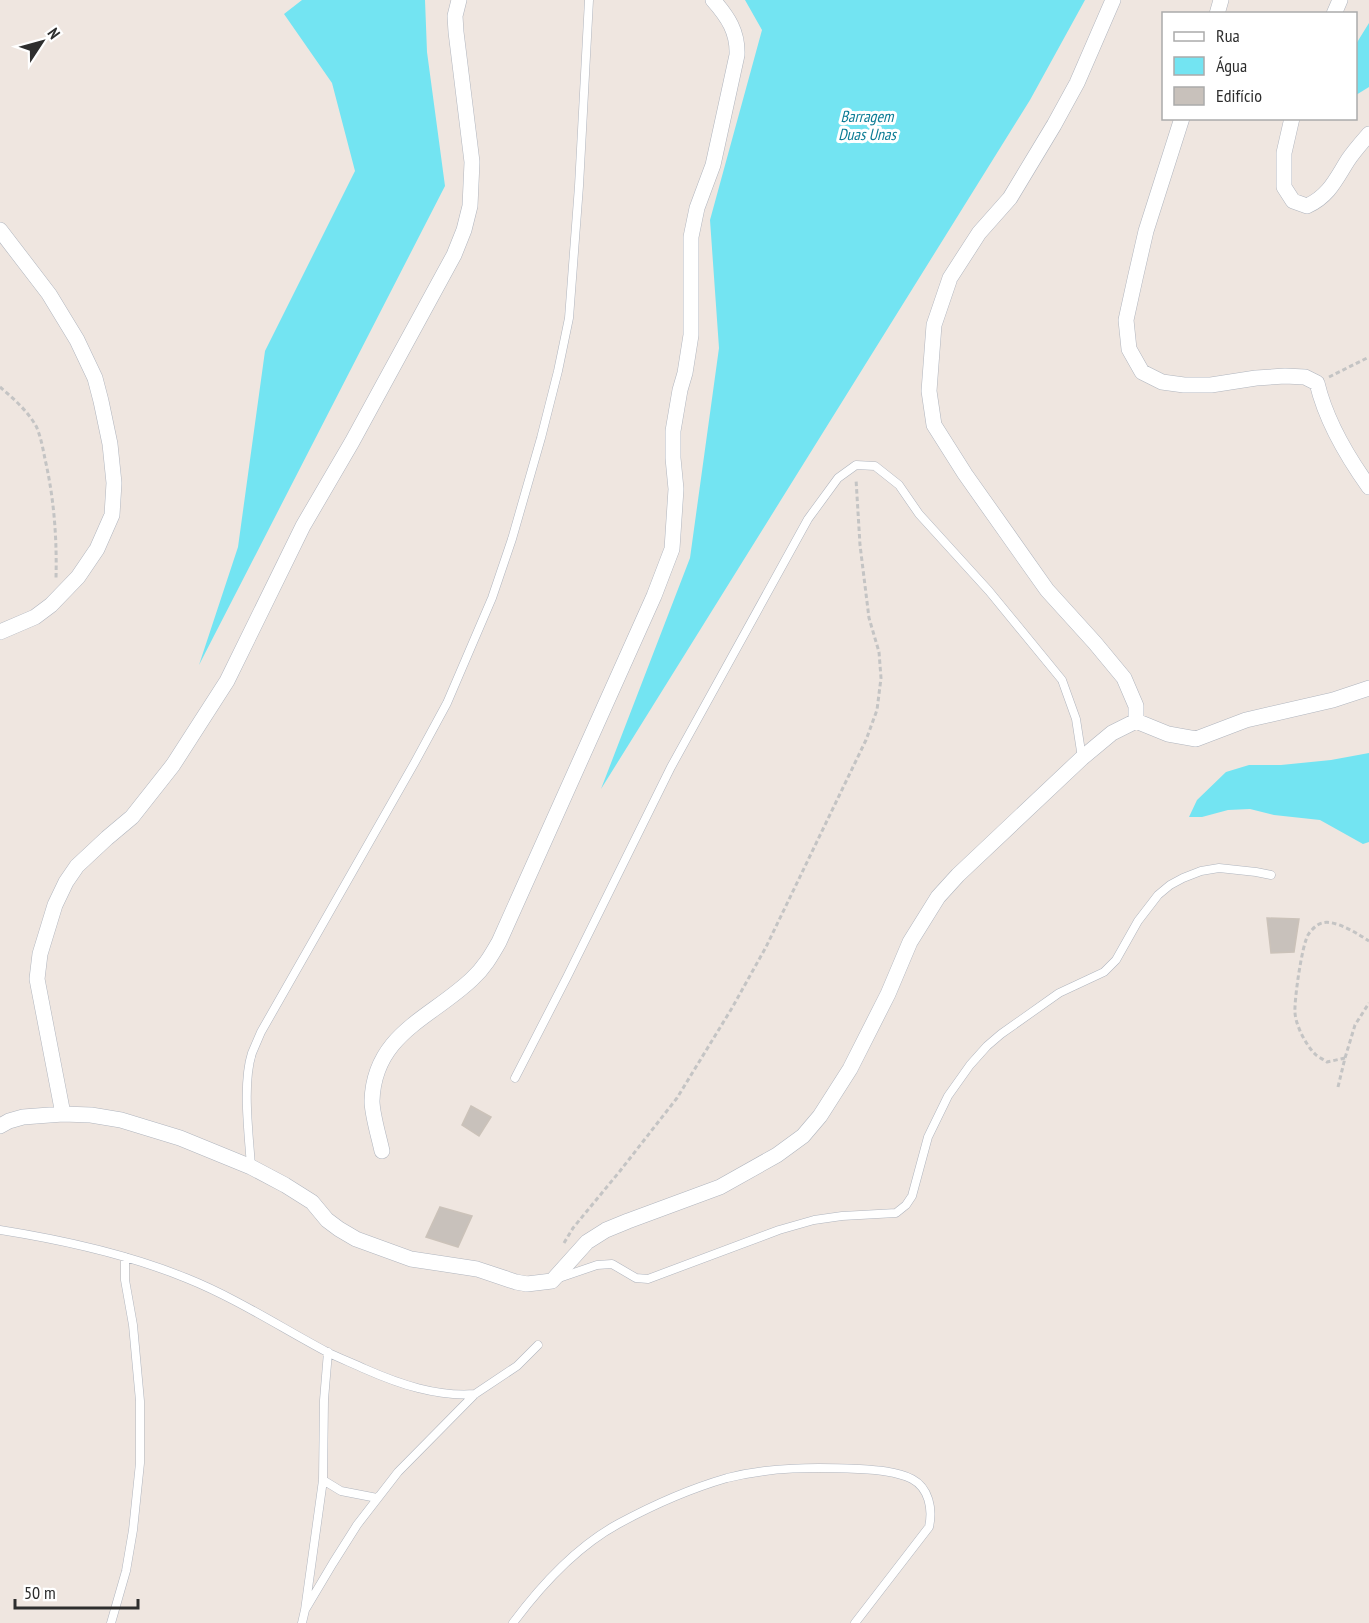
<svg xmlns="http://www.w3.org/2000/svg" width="1369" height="1623" font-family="'PT Sans Narrow',sans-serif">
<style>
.water{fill:#73e4f2}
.building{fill:#c8c1bb;stroke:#cbc2b9;stroke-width:1.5}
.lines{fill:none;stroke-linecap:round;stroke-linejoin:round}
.lane-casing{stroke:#b0b5be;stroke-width:9}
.street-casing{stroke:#b0b5be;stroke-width:16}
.path{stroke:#c4c4c4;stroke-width:3;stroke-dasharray:4.5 3;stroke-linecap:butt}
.lane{stroke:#fff;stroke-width:8}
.street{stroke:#fff;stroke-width:15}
.labels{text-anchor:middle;stroke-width:6;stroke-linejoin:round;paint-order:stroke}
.water-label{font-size:16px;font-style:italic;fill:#0c7c95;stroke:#fff}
</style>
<rect width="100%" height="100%" fill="#efe6e0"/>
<!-- water -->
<path class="water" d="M302,0H425L427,52L445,186L199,665L238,547L265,351L355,171L332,83L284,14Z
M745,0H1085L1030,100L601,789L690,558L719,348L710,220L762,30Z
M1369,23V87L1356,95V44Z
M1369,753V842L1363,844L1320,820L1274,815L1250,809L1228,810L1202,817H1189L1197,800L1226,772L1249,765H1281L1331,760Z"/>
<!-- building -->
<path class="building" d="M1267,918L1299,919L1294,952L1271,953Z
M471,1106L491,1117L479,1136L462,1125Z
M440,1207L472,1216L458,1247L426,1237Z"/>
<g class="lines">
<defs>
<path id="lane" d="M515,1078L567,977L671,767L808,519L838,478L856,465L875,466L899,485L919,514L989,591L1062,680L1076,719L1082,758
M251,1167C249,1134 242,1084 252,1053C255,1046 258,1039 261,1032L415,762L447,703L492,598L512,539L541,438L558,371L569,318L579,186L589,0
M0,1230C63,1240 127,1254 186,1278C236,1298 280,1327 327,1352C339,1358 352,1363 365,1369C399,1384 437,1397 475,1394
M559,1278L597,1265L612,1264L636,1278L648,1279L779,1230L814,1220L842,1216L896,1213L906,1205L912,1196L928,1137L948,1096L970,1065L987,1046L1001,1034L1059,993L1104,972L1116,960L1138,921L1158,895L1170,885L1183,878L1201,871L1219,868L1256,872L1271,875
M323,1480L341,1491L377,1498
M305,1610L333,1563L357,1525L398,1472L475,1394L517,1366L538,1345
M111,1623L126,1571L133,1530L140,1463V1401L133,1325L125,1280V1257
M302,1623L305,1610L323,1480L324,1400L328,1352
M513,1623C542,1584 576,1547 618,1524C653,1505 689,1489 727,1478C770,1467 815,1467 858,1469C875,1470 896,1471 912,1479C929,1488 933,1509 929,1527L855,1623"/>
<path id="street" d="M1217,14L1221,0
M1334,14L1340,0
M1182,118L1146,231L1135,279L1126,320L1129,349L1142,372L1162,382L1184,385H1211L1256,378L1285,376L1305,377L1317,383C1326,421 1346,455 1369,487
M1292,118L1284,153V187L1293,201L1307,206C1329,196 1336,179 1348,160C1354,151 1362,142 1369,134
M0,230L49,294L77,340L95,378L101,401L110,444L114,483L112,515L97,549L78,577L51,605L35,617L0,632
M1136,721L1168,734L1196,739L1246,720L1333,700L1369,688
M63,1114L37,979L40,954L55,905L66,882L77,866L107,838L132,817L173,765L227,681L303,526L352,442L454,255L464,230L470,206L472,162L456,32L455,16L459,0
M0,1126L9,1121L23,1117L63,1114L91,1115L121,1120L180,1138L251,1167L285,1185L312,1202L327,1220L339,1229L356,1239L411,1259L477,1269L516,1282L527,1284L552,1281L587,1242L606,1230L628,1221L720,1187L777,1155L803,1136L820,1116L850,1069L888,994L910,942L938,897L958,875L1082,758L1112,733L1136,721V706L1124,678L1095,643L1047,590L965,474L934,425L929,391L934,325L950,278L979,233L1010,198L1054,125L1077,83L1113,0
M382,1151C379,1137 372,1114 372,1101C374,1034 431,1018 472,979C484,968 491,956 499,942L654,596L672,549L676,489L673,458V431L680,390L685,373L691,335V237L697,208L713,165L737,55C738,32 728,17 713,0"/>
</defs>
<!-- lane casing -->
<use href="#lane" class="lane-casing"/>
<!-- street casing -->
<use href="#street" class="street-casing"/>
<!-- path -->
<path class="path" d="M1329,377L1369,357
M0,387C13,398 29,412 37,428C41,438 43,449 45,459C54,498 57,538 56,578
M1345,1058L1327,1062C1323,1059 1318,1057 1315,1054C1306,1045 1296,1026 1295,1013C1294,1000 1302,945 1308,935C1311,930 1317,924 1322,923C1335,919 1358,934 1369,941
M1338,1087L1345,1058L1355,1025L1369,1003
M564,1243L573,1228L620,1171L677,1098L732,1008L766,947L866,740L877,710L881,678L879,652L869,618L860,545L856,479"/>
<!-- lane -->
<use href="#lane" class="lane"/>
<!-- street -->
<use href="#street" class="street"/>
</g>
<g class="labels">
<!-- water labels -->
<g class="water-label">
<text x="867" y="122">Barragem<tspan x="867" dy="18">Duas Unas</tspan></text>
</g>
</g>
<!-- legend -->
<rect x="1162" y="12" width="195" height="108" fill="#ffffff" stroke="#ababab" stroke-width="1.5"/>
<rect x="1174" y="32" width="30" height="9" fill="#ffffff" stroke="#ababab" stroke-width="1.5"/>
<text x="1216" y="42" font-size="18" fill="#2e2e2e">Rua</text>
<rect x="1174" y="57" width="30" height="18" fill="#73e4f2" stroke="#ababab" stroke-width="1.5"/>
<text x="1216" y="72" font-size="18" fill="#2e2e2e">Água</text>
<rect x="1174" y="87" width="30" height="18" fill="#c8c1bb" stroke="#ababab" stroke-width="1.5"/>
<text x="1216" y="102" font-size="18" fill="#2e2e2e">Edifício</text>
<!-- north arrow -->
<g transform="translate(42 42) rotate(54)" stroke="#ffffff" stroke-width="4.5" paint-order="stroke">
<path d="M0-4.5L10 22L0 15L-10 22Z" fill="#2e2e2e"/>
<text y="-9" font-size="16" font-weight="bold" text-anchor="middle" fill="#2e2e2e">N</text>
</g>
<!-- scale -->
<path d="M15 1599v9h123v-9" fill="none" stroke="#2e2e2e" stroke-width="3"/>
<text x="24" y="1599" font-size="18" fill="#2e2e2e" stroke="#ffffff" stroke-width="4.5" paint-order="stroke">50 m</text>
</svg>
